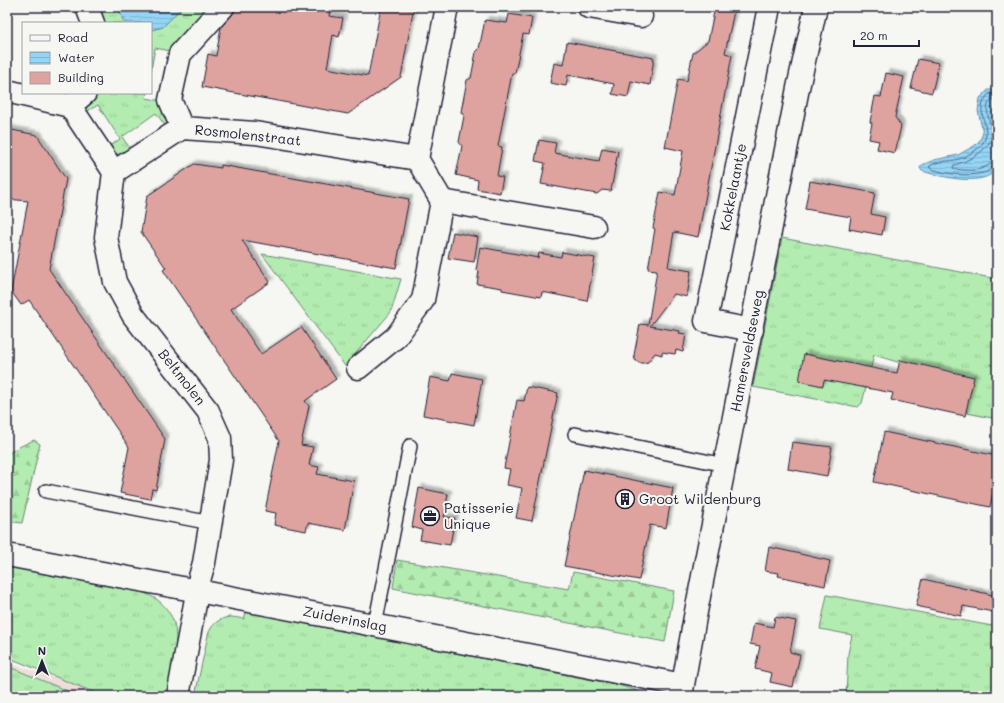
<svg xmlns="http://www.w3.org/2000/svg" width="1004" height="703" font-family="Mali,sans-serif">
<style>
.built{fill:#efddd9}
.grass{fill:url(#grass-tufts);stroke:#6a8776}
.forest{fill:url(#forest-firs);stroke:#6a8776}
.water{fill:url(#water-rules);stroke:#668dab}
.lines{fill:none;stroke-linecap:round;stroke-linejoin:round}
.shore{stroke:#506985;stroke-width:1}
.building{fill:#dea39f;stroke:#22223b;filter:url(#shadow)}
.lane-casing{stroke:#22223b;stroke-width:16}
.street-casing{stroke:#22223b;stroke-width:25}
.secondary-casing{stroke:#22223b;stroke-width:25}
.lane{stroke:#f6f6f2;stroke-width:13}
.street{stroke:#f6f6f2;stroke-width:22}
.secondary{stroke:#f6f6f2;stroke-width:22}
.labels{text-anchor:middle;stroke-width:4;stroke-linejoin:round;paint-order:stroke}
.street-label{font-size:14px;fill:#22223b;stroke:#f6f6f2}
.poi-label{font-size:14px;fill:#22223b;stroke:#f6f6f2;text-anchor:start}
</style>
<defs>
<pattern id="grass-tufts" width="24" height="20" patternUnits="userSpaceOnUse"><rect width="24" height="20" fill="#b3ecb0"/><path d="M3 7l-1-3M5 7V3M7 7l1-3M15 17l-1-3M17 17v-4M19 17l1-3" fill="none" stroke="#9aca98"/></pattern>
<pattern id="forest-firs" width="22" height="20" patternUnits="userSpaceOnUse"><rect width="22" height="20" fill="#b3ecb0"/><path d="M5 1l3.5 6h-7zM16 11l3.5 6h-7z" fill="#9aca98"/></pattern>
<pattern id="water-rules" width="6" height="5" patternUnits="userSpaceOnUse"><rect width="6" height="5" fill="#94d4f5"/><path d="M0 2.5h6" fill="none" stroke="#7fb6d3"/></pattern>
<filter id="shadow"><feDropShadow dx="3.5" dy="-3.5" stdDeviation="1" flood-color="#0004"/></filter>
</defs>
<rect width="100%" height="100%" fill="#f6f6f2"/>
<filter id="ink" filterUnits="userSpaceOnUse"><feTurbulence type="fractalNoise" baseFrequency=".025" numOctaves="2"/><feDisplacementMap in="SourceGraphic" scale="8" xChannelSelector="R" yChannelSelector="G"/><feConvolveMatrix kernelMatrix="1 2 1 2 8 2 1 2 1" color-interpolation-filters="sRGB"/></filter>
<g filter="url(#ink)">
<!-- built -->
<path class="built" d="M7,663L119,696H7Z"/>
<!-- grass -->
<path class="grass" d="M96,7H118L123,20L128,23H102Z
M182,7H210L171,51L155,48L151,70V30L163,27Z
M97,93H147L146,98L162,101L170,120L166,127L156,113L122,137L132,151L127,155L117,154L108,151L107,148L120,139L98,105L84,113L83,109L86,104Z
M782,238L997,279V419L967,413L962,381L874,355L862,403L858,407L753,387Z
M262,254L401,279L391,312L345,366Z
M7,566C39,572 71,578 103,584C118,587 144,590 156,599C163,603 170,613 173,620C181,641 170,674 167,696H106L98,694L7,657Z
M827,595L992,626L997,604V696H846L848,654L852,635L820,629Z
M246,612L618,685L635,690L644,696H212V694L196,691L208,635C211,625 219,618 230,617C234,617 239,618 244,619Z
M7,666L70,692L90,696H7Z"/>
<!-- forest -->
<path class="forest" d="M34,440L40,444L22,523L7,521V454L21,446Z
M397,560L569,589L573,572L674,591L665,642L393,588Z"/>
<!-- water -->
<path class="water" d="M118,7H182L163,27L151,30V23H128L123,20Z
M988,90H997V169C995,171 992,174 990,175C973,185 939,176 922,171L920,168L922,165L934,160L958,155L974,146L980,140L983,133L978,111L980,98Z"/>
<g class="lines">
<!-- shore -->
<path class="shore" d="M997,94H989C971,112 995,128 982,144C978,150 966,157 959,159C950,162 936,160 929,167L931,169C948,174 966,177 983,173C989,172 992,167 997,167
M997,99H992C982,108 991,121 992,132C993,149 967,162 954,165L953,167L954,169C963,170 976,172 985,167C990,165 991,162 997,161"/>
</g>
<!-- building -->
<path class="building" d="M235,7H330L329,16L343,18L339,37L333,35L327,68L368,76L381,7H414L401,77L348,114L202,87L208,54L216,56L221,27L232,15L235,10Z
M715,7H735L725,53L732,55L698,237L674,232L668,267L691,271L687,297L674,294L650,326L680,331L679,333L686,334L683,352L676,350L675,354L662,352V355L655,353L648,362L643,363H639L635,360L634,355L640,324L648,325L657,270L648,269L655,229L653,228L660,192L675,195L683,151L665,147L678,79L687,81L693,53L708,41Z
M509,14L532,18L529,35L523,34L515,73H512L498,146L502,147L497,176L503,177L500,193L477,189L478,180L456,175L462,146L459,142L464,116L461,112L467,80L471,78L476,52L479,49L485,20L507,23Z
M567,42L654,58L650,85L631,81L628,97L612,94L614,84L584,78L568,75L566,86L550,83L554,63L563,65Z
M918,59L939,63L932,93L911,88Z
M886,73L904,77L895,117L901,126L895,153L877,149L879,141L869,139L872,123L870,122L875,96L881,97Z
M7,129L37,135L66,179L49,269L165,439L156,490L152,489L150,499L120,493L129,447L29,300L21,305L11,291L28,201L7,199Z
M539,140L556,143L554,153L599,161L602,148L618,151L611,191L602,190L597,194L541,184L545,163L535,161Z
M194,164L221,168V165L409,199L396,268L242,240L270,282L231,309L261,354L301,327L336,379L305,401L309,406L301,445L313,447L309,465L319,467L317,474L354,481L345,530L308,523L306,531L274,525L276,513L265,511L279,441L163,270L166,268L141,232L147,196Z
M810,181L875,193L871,214L885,217L882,235L849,229L851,217L805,209Z
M453,232L478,237L474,262L448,258Z
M480,247L538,258L539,253L561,257L562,252L595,258L587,301L542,292L541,297L502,290V288L477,284L479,271L476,270Z
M804,354L897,373L900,360L974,377L965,416L891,400L893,393L824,380L823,386L799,381Z
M452,373L482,379L474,425L423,415L430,377L450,381Z
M527,387L558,393L532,521L516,518L522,488L507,485L510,469L504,468L517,400L524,401Z
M884,432L997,456V472L990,507L874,482Z
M792,442L832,447L827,476L788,469Z
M584,470L673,488L666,528L650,525L639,580L564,566Z
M419,488L448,494L444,517L455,518L450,545L420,540L422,530L412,527Z
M769,547L796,553L830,561L825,586L778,576L779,573L765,571Z
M923,579L997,596L993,612L963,606L961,616L916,606Z
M775,617L796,621L790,652L800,655L793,687L770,682L772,673L755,669L760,646L750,644L754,623L773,627Z"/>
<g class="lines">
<defs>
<path id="lane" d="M575,434L725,465
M46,491L211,523
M375,625L410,446"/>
<path id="street" d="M87,7L93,23
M589,7L641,16
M7,91L70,106L114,172L182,128L255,133L417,159L447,7
M70,106L85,93
M182,128L170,100L180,54L223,7
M114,172L106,237L115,282L133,315L208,411L220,438L221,460L204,563L200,577L178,696
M442,201L594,227
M752,330L706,321L769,7
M358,368L396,337L423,300L442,201L417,159"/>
<path id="secondary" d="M7,555L198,591L683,685
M681,696L695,617L798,88L816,7"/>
</defs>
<!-- lane casing -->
<use href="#lane" class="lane-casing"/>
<!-- street casing -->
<use href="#street" class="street-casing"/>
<!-- secondary casing -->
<use href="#secondary" class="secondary-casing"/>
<!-- lane -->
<use href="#lane" class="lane"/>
<!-- street -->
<use href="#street" class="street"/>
<!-- secondary -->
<use href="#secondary" class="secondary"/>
</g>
</g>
<!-- icons -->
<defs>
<symbol id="building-ring" viewBox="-11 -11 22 22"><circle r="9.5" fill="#f6f6f2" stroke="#22223b" stroke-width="1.5"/><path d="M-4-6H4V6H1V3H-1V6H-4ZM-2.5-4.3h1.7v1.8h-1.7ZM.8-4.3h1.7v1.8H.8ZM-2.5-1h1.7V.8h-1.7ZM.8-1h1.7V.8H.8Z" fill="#22223b"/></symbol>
<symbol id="office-ring" viewBox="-11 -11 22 22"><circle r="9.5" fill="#f6f6f2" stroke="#22223b" stroke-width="1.5"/><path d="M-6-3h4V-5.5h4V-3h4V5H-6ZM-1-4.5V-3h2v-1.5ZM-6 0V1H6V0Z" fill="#22223b"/></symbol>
</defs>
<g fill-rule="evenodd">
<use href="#building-ring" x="614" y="488" width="22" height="22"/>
<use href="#office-ring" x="419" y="505" width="22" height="22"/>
</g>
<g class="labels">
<!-- street labels -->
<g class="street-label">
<text transform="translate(248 135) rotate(6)" y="5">Rosmolenstraat</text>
<text transform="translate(733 187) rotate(-79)" y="5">Kokkelaantje</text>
<text transform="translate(747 351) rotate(-79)" y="5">Hamersveldseweg</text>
<text transform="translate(182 377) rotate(52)" y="5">Beltmolen</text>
<text transform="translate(345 619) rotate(11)" y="5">Zuiderinslag</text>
</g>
<!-- poi labels -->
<g class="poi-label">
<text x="639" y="504">Groot Wildenburg</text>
<text x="444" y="513">Patisserie<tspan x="444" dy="16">Unique</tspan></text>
</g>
</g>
<!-- margin -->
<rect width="1004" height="703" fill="none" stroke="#f6f6f2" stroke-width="24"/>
<rect x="12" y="12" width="980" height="679" fill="none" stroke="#22223b" stroke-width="1.5" filter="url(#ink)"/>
<!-- legend -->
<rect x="22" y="22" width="130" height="72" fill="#f6f6f2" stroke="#a1a1a9"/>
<rect x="30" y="35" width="20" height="6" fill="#f6f6f2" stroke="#a1a1a9"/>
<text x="58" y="42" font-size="12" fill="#22223b">Road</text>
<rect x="30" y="52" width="20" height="12" fill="url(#water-rules)" stroke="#a1a1a9"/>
<text x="58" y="62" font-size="12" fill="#22223b">Water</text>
<rect x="30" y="72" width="20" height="12" fill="#dea39f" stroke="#a1a1a9"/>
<text x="58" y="82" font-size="12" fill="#22223b">Building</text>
<!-- north arrow -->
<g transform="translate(42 661)" stroke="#f6f6f2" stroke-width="3" paint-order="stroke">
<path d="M0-3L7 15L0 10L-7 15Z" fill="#22223b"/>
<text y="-6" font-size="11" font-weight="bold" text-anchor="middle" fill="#22223b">N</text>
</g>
<!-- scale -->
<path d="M854 40v6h65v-6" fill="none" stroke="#22223b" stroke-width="2"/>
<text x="860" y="40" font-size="12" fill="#22223b" stroke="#f6f6f2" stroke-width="3" paint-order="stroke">20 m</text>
</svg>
